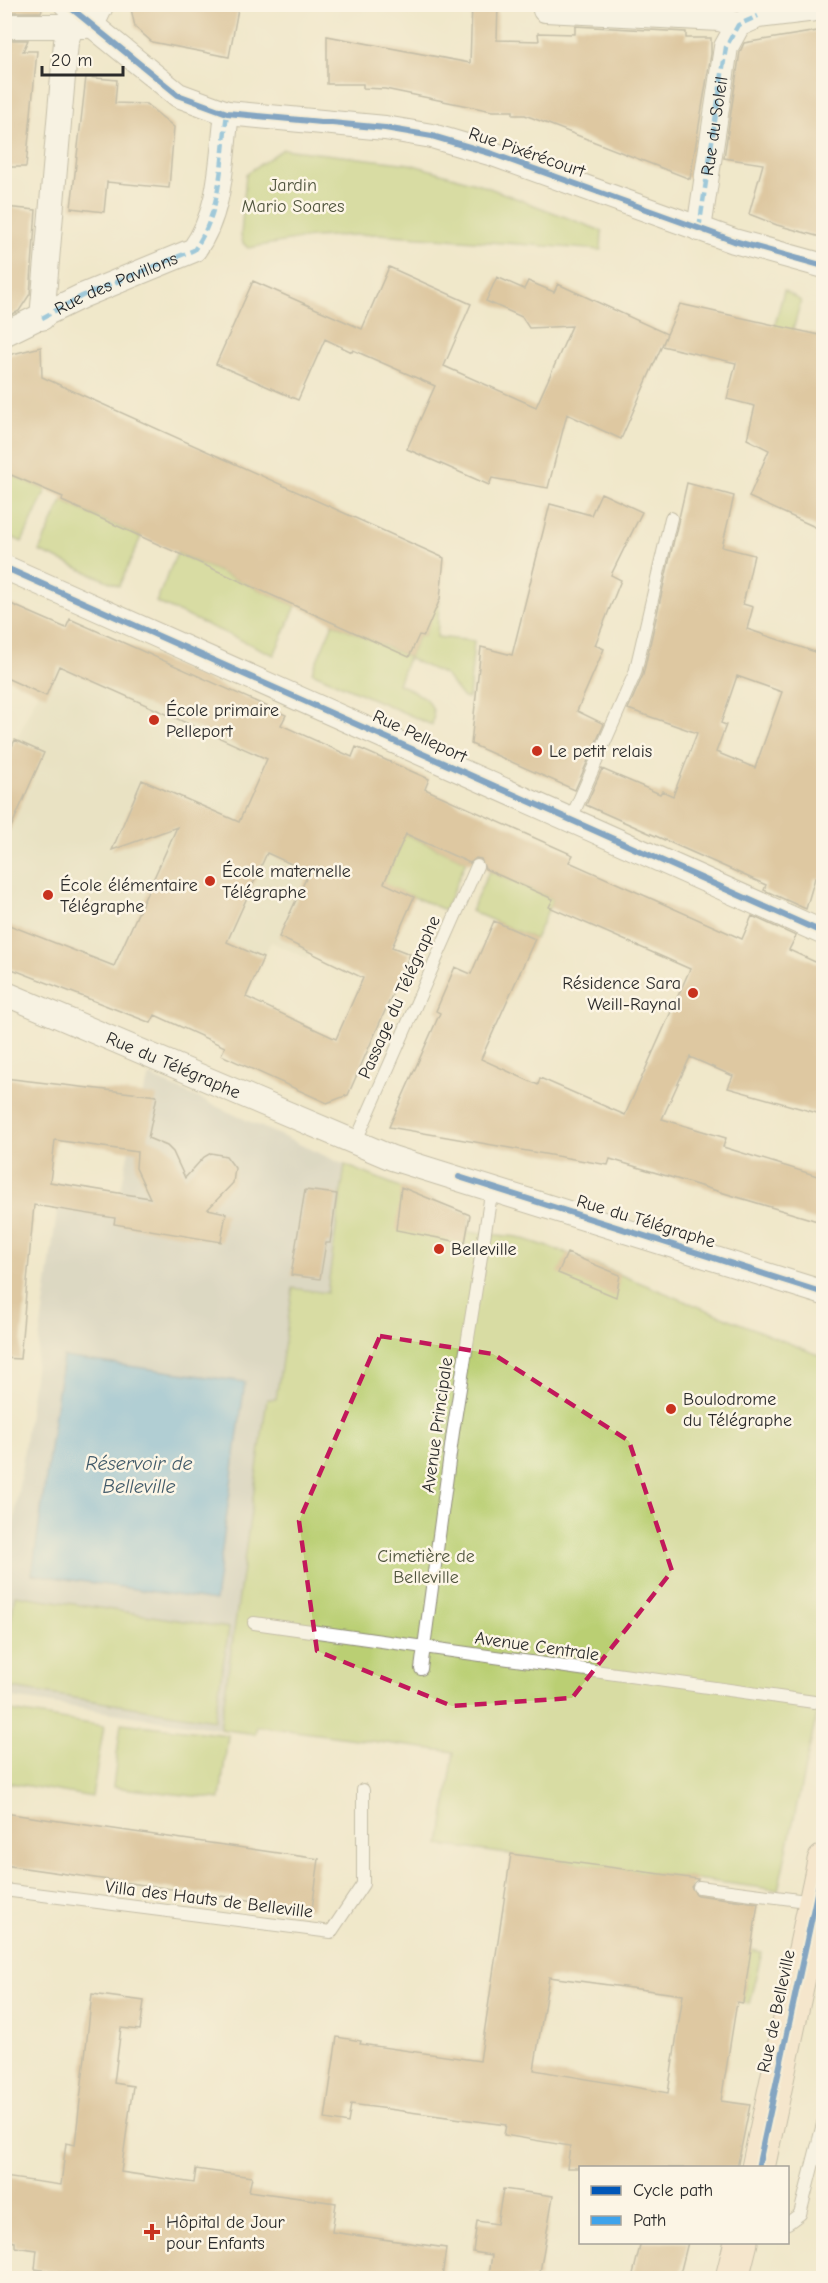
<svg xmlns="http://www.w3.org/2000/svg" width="828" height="2283" font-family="'Comic Neue',sans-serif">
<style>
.built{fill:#e0dcbb}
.industrial{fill:#c4c5b9}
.green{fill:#bacf73;stroke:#727d4f;stroke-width:1.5}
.water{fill:#65afdd;stroke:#486d84;stroke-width:1.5}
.building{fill:#c7a270;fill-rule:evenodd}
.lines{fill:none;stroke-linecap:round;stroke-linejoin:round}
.lane-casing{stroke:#8e8a7b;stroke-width:14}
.street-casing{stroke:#8e8a7b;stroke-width:26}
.secondary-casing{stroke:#8e8a7b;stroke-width:35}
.lane{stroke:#fff;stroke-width:12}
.street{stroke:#fff;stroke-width:24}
.secondary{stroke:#fbe5cf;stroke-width:33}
.quiet{stroke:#3ea3eb;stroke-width:4.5;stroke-dasharray:9 4.5;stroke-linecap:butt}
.cycleway-casing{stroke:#fcf5e5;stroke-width:10}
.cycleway{stroke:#0057b8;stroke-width:6}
.marked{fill:none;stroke:#c2185b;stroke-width:4.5;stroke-dasharray:12 8;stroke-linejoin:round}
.poi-dot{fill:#c8321e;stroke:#fcf5e5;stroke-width:2}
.labels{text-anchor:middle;stroke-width:5;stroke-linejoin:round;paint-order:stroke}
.street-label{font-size:18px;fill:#2b2b2b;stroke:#fcf5e5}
.park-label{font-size:18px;fill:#4f543d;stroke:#fcf5e5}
.poi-label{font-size:18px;fill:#2b2b2b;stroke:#fcf5e5;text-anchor:start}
.water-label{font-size:20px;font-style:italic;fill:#3f5969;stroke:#fcf5e5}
</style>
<rect width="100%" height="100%" fill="#fcf5e5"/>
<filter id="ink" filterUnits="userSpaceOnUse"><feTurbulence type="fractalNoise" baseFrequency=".0167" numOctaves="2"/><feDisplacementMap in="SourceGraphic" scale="12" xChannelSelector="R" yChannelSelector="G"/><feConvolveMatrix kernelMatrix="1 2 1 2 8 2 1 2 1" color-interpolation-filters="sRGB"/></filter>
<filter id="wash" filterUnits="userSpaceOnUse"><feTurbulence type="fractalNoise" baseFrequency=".008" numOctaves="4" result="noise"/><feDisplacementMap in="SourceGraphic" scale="24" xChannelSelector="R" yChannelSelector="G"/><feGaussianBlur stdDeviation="1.35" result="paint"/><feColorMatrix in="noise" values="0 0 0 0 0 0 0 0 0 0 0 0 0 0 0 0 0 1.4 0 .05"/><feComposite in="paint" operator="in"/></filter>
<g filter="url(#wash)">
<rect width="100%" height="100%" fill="#f0e8cb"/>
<!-- built -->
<path class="built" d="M70,619L276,740L238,823L283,843L327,745L352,757L302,869V872L337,888L307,958L271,942L263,958L193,928L151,1023L5,966V766Z"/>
<!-- industrial -->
<path class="industrial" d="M150,1076L345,1165L327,1294L293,1289L276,1400L267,1399L220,1729L5,1697V1586L61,1183L120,1194L138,1105Z"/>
<!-- green -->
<path class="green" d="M283,149L410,164L479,184L602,231L601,250L378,234L312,237L248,248L243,243L241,235L246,174Z
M784,290L801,301L793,330L770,344Z
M5,472L46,490L22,542L5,534Z
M62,501L141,537L119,586L39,551Z
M177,553L296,606L274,655L156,602Z
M440,589L437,637L474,641L469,698H463L445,675L408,658L398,684C416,692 440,701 432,725L312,672L333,623L409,657L419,635L424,636Z
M405,834L466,861L445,910L383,884Z
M489,871L553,899L535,939L471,911Z
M345,1165L470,1215L467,1232L518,1237L567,1253L823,1357V1687L778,1890L440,1845L454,1752L257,1726L255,1734L220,1729L267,1399H276L293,1288L327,1293Z
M15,1595L229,1628L214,1720L5,1687V1660Z
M5,1710L104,1726L92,1797L5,1782Z
M121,1723L228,1735L220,1799L113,1787Z
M750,1950L762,1952L749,2004L743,2003Z"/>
<!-- water -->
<path class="water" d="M63,1357L245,1382L215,1601L32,1574Z"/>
<g id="blocks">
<!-- building -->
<path class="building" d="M4,4H44L41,12H4Z
M130,4H239L229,57L152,42L135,27Z
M472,4H498L497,40L539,41L538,33L575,34V26L686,32V38H711V54L690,179L525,115H513V111H492L385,89L363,88V84H327V36L470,63Z
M824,30V238L777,225L749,214L763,164L724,158L740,52L744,43Z
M4,40H28L23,51H37L26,167H4Z
M86,77L117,80L115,103L146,104L174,127L169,188L107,182L104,212L71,208Z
M4,207L36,210L30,294L19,311L4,318Z
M389,267L471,304L444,366L536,407L572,326L529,328L522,317L486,301L497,277L524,289L528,281L554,292L558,284L667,334L621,439L567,414L548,488L492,478L489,485L407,449L435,386L353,350L352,352L325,339L298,400L216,364L253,281L362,329Z
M680,304L824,336V531L749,497L769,450L747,439L755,406L727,399L736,363L662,346Z
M41,347L42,377L444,558L440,599L424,636L419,635L409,657L62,501L63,497L4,472V356Z
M687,483L734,496L722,547L754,555L743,604L753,607L747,629L824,655V881L815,878L806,909L764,890L766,885L586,805L602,769L660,794L662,791L673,796L697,733L628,709L643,675ZM737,676L782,692L755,768L716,752L726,725L721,723Z
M601,493L642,512L611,575L621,580L595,645L604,649L577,711L604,724L575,790L471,744L481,647L512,655L550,504L591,515Z
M4,601L66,628L70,619L286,715L281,725L352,757L356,747L429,779L425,789L573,855L569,862L742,939L752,916L796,936L789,950L824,966V1115L728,1088L733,1076L690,1057L662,1119L726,1138L723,1147L824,1178V1223L610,1159L608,1165L389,1127L440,1013L436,1011L455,967L471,974L494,921L535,939L481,1059L538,1085L540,1078L625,1115L690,969L549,907L553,899L485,869L481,859L476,858L470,863L406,834L384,883L414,897L392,947L410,954L348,1095L327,1103L221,1055L225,1047L155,1015L151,1023L4,966V923L114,966L177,827L112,850L142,780L239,822L267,759L59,666L46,696L4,677ZM267,853L309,872L279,937L363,978L336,1039L246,997L263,958L227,942Z
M15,740L44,753L4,843V764Z
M4,1078L157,1096L148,1138L167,1146L173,1152L185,1178L204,1157L211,1153L226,1156L235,1168L233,1183L208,1209L226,1213L221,1242L114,1224L115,1218L34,1205L20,1359L4,1358ZM55,1140L137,1152L136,1168L150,1198L50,1182Z
M401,1187L470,1215L465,1243L396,1230Z
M305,1190L337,1194L330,1243H326L320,1279L291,1275Z
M567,1253L620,1275L616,1297L558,1273Z
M4,1813L319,1859L312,1909L4,1865Z
M511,1854L698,1879L691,1887L697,1895L758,1903L743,2003L737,2002L721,2101L750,2105L737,2168H567L570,2146L504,2135L506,2125L351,2104L348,2123L325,2119L337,2037L361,2041L360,2044L480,2061ZM549,1977L683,1995L668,2093L534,2070Z
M92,1994L144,2001L140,2030L121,2028L114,2083L133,2086L121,2172L194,2183L196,2169L252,2177L249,2191L336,2203L332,2232L446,2248L442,2278H143L107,2273V2278H101L35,2269L37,2250L15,2247V2242L4,2240V2177L61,2185L66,2143L75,2145Z
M503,2189L553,2196L539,2278H501L489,2275L492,2255L473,2252L477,2221L497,2224Z
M641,2242H688L679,2278H632Z"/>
</g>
</g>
<g filter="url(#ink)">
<use href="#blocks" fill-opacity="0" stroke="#8e8a7b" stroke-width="1.5"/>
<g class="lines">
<defs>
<path id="lane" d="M570,821L635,673L671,518
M355,1143L477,866
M254,1623L814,1702
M421,1669L453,1432L492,1188
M699,1887L814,1902
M4,1890L331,1932L363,1884V1790
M788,2223L800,2214L824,2120"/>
<g id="street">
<path d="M66,4L178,95L227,113L385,128L432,136L493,154L734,241L824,266"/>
<path d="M545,10L720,19L738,25"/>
<path d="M92,25L102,4"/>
<path d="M4,26H86"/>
<path id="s1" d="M699,229L726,47L738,25L758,16L824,8"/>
<path d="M42,318L66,42L71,28"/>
<path d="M4,334L82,296L194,250C222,212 221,159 227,113"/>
<path d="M4,567L824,933"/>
<path id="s2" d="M4,993L392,1158L824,1293"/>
</g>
<path id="secondary" d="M758,2168L824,1861
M732,2278L741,2242"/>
</defs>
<!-- lane casing -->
<use href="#lane" class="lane-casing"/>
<!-- street casing -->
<use href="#street" class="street-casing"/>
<!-- secondary casing -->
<use href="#secondary" class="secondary-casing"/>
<!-- lane -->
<use href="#lane" class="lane"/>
<!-- street -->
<use href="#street" class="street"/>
<!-- secondary -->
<use href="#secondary" class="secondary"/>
<!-- quiet -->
<g class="quiet">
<path d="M699,229L726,47L738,25L758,16"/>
<path id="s3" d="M42,318L82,296L194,250C222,212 221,159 227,113"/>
</g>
<defs>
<path id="cycleway" d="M66,4L178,95L227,113L385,128L432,136L493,154L734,241L824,266
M4,567L824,933
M459,1177L824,1293
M758,2168L824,1861"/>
</defs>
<!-- cycleway casing -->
<use href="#cycleway" class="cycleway-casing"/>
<!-- cycleway -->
<use href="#cycleway" class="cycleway"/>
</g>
</g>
<!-- marked area -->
<path d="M0 0H828V2283H0ZM380,1336L493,1354L629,1441L672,1571L572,1698L452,1706L317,1651L299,1521Z" fill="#f0e8cb" fill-opacity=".55" fill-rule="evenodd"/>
<path class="marked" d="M380,1336L493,1354L629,1441L672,1571L572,1698L452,1706L317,1651L299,1521Z"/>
<!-- markers -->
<g class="poi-dot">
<circle cx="154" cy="720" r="6"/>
<circle cx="537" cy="751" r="6"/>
<circle cx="210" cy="881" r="6"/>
<circle cx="48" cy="895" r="6"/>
<circle cx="693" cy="993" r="6"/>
<circle cx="439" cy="1249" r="6"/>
<circle cx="671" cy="1409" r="6"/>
<path d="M149 2223h6v6h6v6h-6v6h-6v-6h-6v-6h6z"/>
</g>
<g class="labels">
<!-- street labels -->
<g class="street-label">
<text dy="6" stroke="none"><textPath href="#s1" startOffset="104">Rue du Soleil</textPath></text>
<text transform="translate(527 152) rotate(19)" y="6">Rue Pixérécourt</text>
<text dy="6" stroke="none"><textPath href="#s3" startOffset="82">Rue des Pavillons</textPath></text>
<text transform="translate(420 736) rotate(25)" y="6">Rue Pelleport</text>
<text transform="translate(399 997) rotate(-66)" y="6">Passage du Télégraphe</text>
<text dy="6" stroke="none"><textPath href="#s2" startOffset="184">Rue du Télégraphe</textPath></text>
<text transform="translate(646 1221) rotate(17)" y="6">Rue du Télégraphe</text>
<text transform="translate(437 1425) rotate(-82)" y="6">Avenue Principale</text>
<text transform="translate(537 1646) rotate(8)" y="6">Avenue Centrale</text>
<text transform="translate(209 1899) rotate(7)" y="6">Villa des Hauts de Belleville</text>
<text transform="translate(776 2011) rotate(-78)" y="6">Rue de Belleville</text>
</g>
<!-- park labels -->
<g class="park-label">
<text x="293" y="191">Jardin<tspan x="293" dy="21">Mario Soares</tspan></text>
<text x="426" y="1562">Cimetière de<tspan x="426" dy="21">Belleville</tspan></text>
</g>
<!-- poi labels -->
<g class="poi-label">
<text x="166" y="716">École primaire<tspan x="166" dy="21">Pelleport</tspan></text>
<text x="549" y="757">Le petit relais</text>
<text x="222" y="877">École maternelle<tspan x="222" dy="21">Télégraphe</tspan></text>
<text x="60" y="891">École élémentaire<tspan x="60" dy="21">Télégraphe</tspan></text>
<text x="681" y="989" text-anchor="end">Résidence Sara<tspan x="681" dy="21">Weill-Raynal</tspan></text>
<text x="451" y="1255">Belleville</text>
<text x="683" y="1405">Boulodrome<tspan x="683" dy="21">du Télégraphe</tspan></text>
<text x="166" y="2228">Hôpital de Jour<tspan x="166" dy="21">pour Enfants</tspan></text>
</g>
<!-- water labels -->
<g class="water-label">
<text x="139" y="1470">Réservoir de<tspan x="139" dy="23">Belleville</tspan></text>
</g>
</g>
<!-- margin -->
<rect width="828" height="2283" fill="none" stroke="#fcf5e5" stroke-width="24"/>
<!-- legend -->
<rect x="579" y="2166" width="210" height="78" fill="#fcf5e5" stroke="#a8a49b" stroke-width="1.5"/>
<rect x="591" y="2186" width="30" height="9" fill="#0057b8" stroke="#a8a49b" stroke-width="1.5"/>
<text x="633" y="2196" font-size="18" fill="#2b2b2b">Cycle path</text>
<rect x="591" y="2216" width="30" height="9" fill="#3ea3eb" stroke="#a8a49b" stroke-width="1.5"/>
<text x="633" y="2226" font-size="18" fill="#2b2b2b">Path</text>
<!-- scale -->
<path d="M42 66v9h81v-9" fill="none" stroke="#2b2b2b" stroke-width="3"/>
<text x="51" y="66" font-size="18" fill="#2b2b2b" stroke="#fcf5e5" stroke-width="4.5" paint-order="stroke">20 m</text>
</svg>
